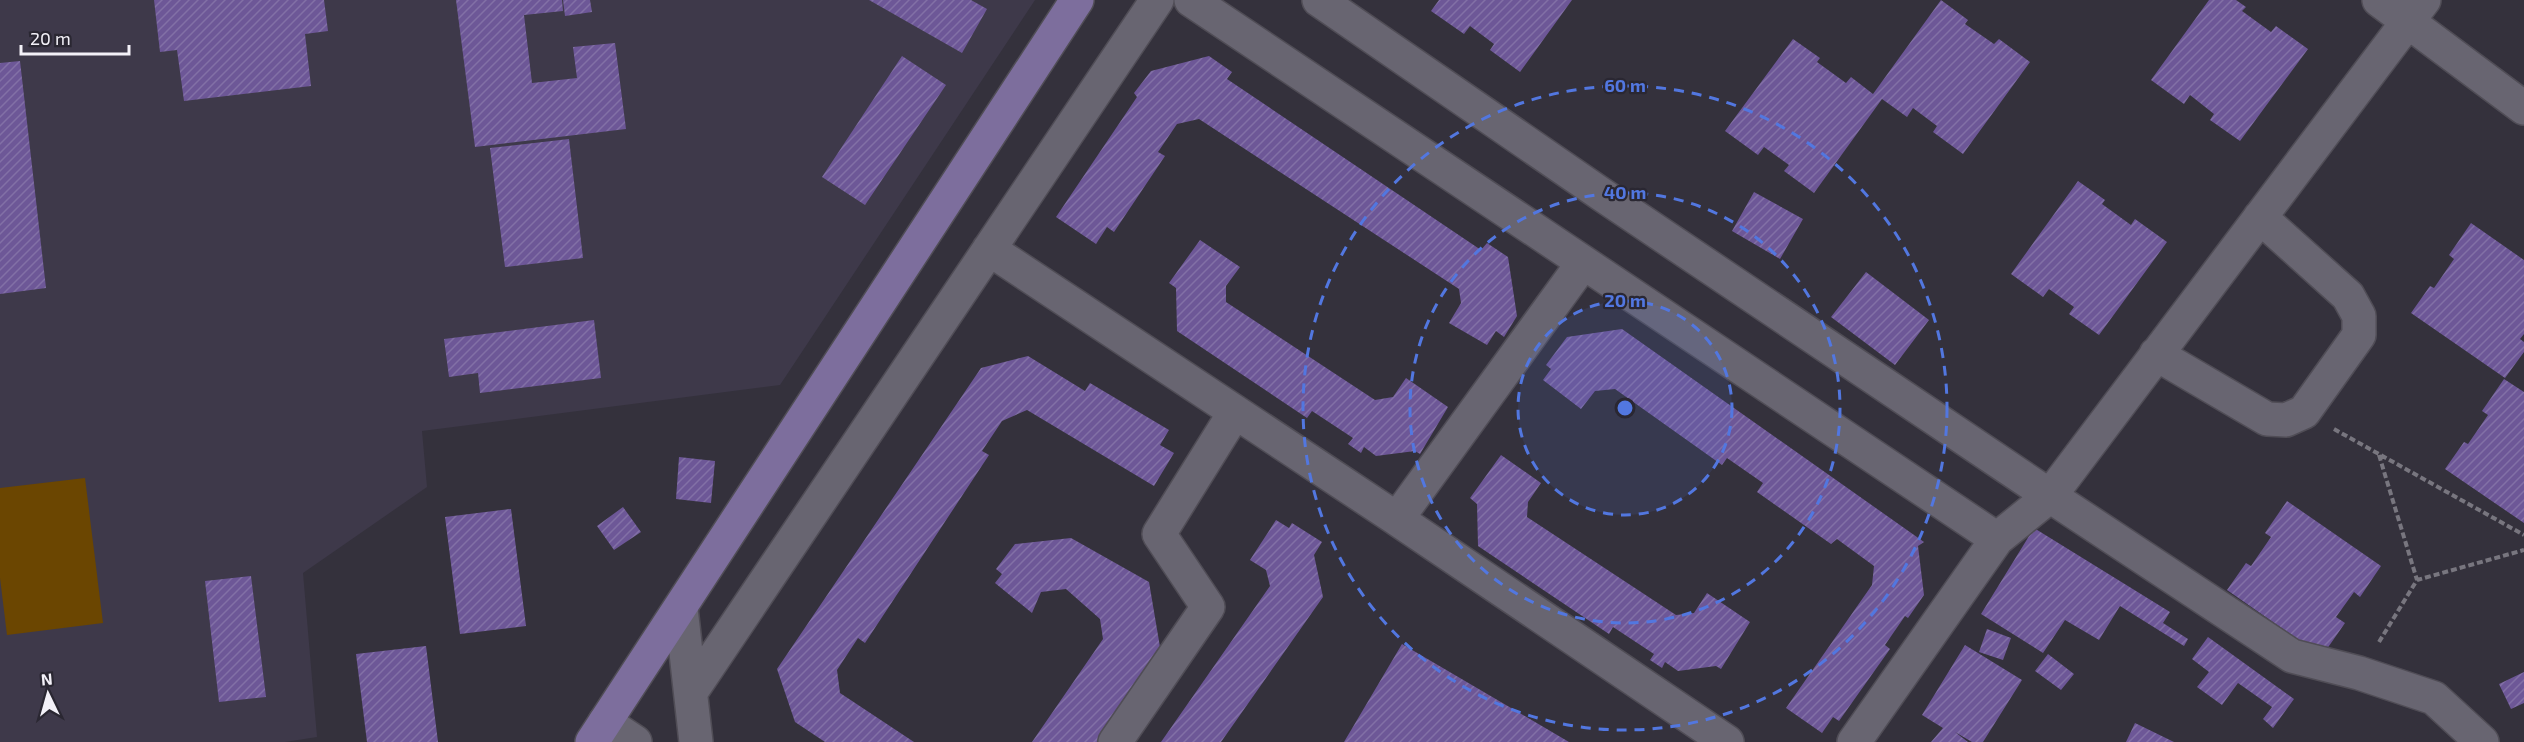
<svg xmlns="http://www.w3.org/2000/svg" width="2524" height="742" font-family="'Exo 2',sans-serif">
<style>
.built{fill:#3e394a}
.grass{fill:#6b4601}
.building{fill:url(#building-hatch)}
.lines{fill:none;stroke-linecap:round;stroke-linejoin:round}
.minor-casing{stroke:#504d56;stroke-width:36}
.major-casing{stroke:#504d56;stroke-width:36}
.path{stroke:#78767f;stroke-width:4;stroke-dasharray:6 3;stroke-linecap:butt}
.minor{stroke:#686571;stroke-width:33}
.major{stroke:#7d6e9d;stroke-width:33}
.ring{fill:none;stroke:#5277e0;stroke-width:3;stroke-dasharray:10 8}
.centre{fill:#5277e0;stroke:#2a2732;stroke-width:3}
.ring-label{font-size:18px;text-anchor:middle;font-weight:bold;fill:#5277e0;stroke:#2a2732;stroke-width:4.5;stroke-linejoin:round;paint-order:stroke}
</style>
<defs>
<pattern id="building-hatch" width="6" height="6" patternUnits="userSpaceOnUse" patternTransform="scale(1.5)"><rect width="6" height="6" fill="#6d5797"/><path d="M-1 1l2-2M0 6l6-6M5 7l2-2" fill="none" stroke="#8270a6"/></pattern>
</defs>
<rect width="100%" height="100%" fill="#34313c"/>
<!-- built -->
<path class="built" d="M0,0H1035L780,385L422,431L427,487L303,573L317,737L285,742H0Z"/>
<!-- grass -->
<path class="grass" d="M85,478L103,623L7,635L0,578V488Z"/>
<!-- building -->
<path class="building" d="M154,0H324L328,31L305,34L311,86L184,101L177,50L160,52Z
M456,0H562L563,11L524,15L532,83L577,78L573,47L615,43L626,129L475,147Z
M563,0H590L592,12L565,16Z
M869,0H971L987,9L962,53Z
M1439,0H1572L1520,72L1490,50L1494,44L1470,26L1464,34L1431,11Z
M1941,0L1968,20L1965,24L1994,44L1999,39L2030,62L1963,154L1933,132L1937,126L1913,108L1907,117L1882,99L1814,193L1784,171L1789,165L1764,147L1758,155L1725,131L1793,39L1820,58L1817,62L1846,83L1851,77L1873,94Z
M2209,0H2236L2246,7L2242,11L2271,32L2276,26L2308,49L2240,141L2210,120L2214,114L2190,95L2184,104L2151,80Z
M902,56L946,85L865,205L822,177Z
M1209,56L1232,72L1227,79L1481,250L1487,243L1508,257L1517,316L1504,337L1496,331L1487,345L1449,323L1461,303L1459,289L1199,119L1177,124L1158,152L1165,156L1114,232L1107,227L1096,244L1056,217L1137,97L1134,93L1151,71Z
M20,61L46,288L0,294V63Z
M569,139L583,258L505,267L490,148Z
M2078,181L2105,200L2102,204L2131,225L2135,219L2167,242L2099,335L2069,314L2074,307L2049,289L2043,297L2011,274Z
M1754,192L1803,219L1780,259L1732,231Z
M2471,223L2524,260V334L2520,339L2524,342V352L2505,378L2411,313L2430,286L2434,288L2454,259L2449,255Z
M1200,240L1240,267L1226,286V302L1375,400L1393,397L1406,378L1448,407L1420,454L1415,451L1376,456L1364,447L1361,453L1348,444L1353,438L1312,411L1307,418L1177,331L1176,288L1169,283Z
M1866,272L1929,320L1895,365L1831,317Z
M594,320L601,378L480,393L478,373L449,377L444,339Z
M1622,329L1924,542L1918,546L1924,595L1908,618L1905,616L1885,645L1890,649L1839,721L1833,717L1822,733L1786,708L1872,585L1874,566L1837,539L1831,544L1757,492L1763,483L1727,458L1722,465L1615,389L1595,391L1581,409L1543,380L1551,369L1546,365L1567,337Z
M1028,356L1085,391L1090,383L1169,430L1160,445L1174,453L1154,486L1027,410L1002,421L982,451L989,455L865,643L858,638L837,670L840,693L914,742H825L795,722L777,669L981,368Z
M2504,379L2524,392V523L2445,469L2464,442L2468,444L2488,415L2482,411Z
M1501,455L1541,483L1528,502L1527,517L1676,615L1694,613L1707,593L1750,622L1721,669L1716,666L1678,671L1665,662L1662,668L1650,660L1654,654L1613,627L1609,634L1478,546L1477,504L1470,498Z
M679,457L715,461L711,503L676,499Z
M2287,501L2381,566L2360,597L2354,592L2336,617L2345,623L2322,656L2227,590L2246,563L2251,566L2271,537L2265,533Z
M623,507L641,532L614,550L597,526Z
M511,509L526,626L460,634L445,517Z
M1276,520L1289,528L1292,523L1322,542L1314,555L1323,597L1221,742H1161L1270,586L1266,570L1250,560Z
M2034,528L2170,612L2163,623L2188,639L2184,646L2120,606L2099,640L2065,620L2043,653L1981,614Z
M1071,538L1149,582L1160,647L1097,742H1032L1103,639L1100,619L1066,589L1041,592L1032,613L995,583L1002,574L996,569L1015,544Z
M251,576L266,697L219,702L205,581Z
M1987,629L2011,638L2003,660L1979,652Z
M2208,637L2294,699L2273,728L2263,719L2272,707L2238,683L2222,705L2197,687L2209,672L2192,659Z
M1402,644L1569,742H1344Z
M1965,645L2022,680L1983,742H1972L1955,732L1968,742H1931L1943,728L1922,715Z
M426,646L438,742H367L356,654Z
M2048,654L2074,674L2061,690L2035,671Z
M2524,672V703L2511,709L2499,684Z
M2135,723L2174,742H2126Z"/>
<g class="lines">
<defs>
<path id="minor" d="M1191,0L1997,539L1854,742
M1319,0L1601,194L2050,496L2424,0
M2379,0L2524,108
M989,249L1397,519L1583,263
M2156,354L2267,419L2286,420L2304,412L2359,335V316L2348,296L2260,217
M1397,519L1727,742
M1997,539L2050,496L2292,656L2359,673L2434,698L2482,742
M681,608L696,742
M691,692L1157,0
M605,722L635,742
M1115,742L1208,607L1159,534L1235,412"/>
<path id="major" d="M592,742L1077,0"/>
</defs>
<!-- minor casing -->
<use href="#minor" class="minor-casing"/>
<!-- major casing -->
<use href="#major" class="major-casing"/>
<!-- path -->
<path class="path" d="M2334,429L2524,535
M2379,455L2417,580
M2379,642L2417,580L2524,550"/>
<!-- minor -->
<use href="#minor" class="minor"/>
<!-- major -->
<use href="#major" class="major"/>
</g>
<!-- distance rings -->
<circle cx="1625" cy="408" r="107" fill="#5277e0" fill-opacity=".12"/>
<g class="ring">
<circle cx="1625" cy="408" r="107"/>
<circle cx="1625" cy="408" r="215"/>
<circle cx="1625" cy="408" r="322"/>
</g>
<circle cx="1625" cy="408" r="9" class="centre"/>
<g class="ring-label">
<text x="1625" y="92">60 m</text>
<text x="1625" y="199">40 m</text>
<text x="1625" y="307">20 m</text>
</g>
<!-- north arrow -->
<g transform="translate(48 694) rotate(355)" stroke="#2a2732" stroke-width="4.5" paint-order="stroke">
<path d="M0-4.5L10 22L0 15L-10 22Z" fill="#f3f1f8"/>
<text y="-9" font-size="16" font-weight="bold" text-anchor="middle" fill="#f3f1f8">N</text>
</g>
<!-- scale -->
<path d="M21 45v9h108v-9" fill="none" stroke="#f3f1f8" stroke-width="3"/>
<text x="30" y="45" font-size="18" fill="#f3f1f8" stroke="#2a2732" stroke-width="4.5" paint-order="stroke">20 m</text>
</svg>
